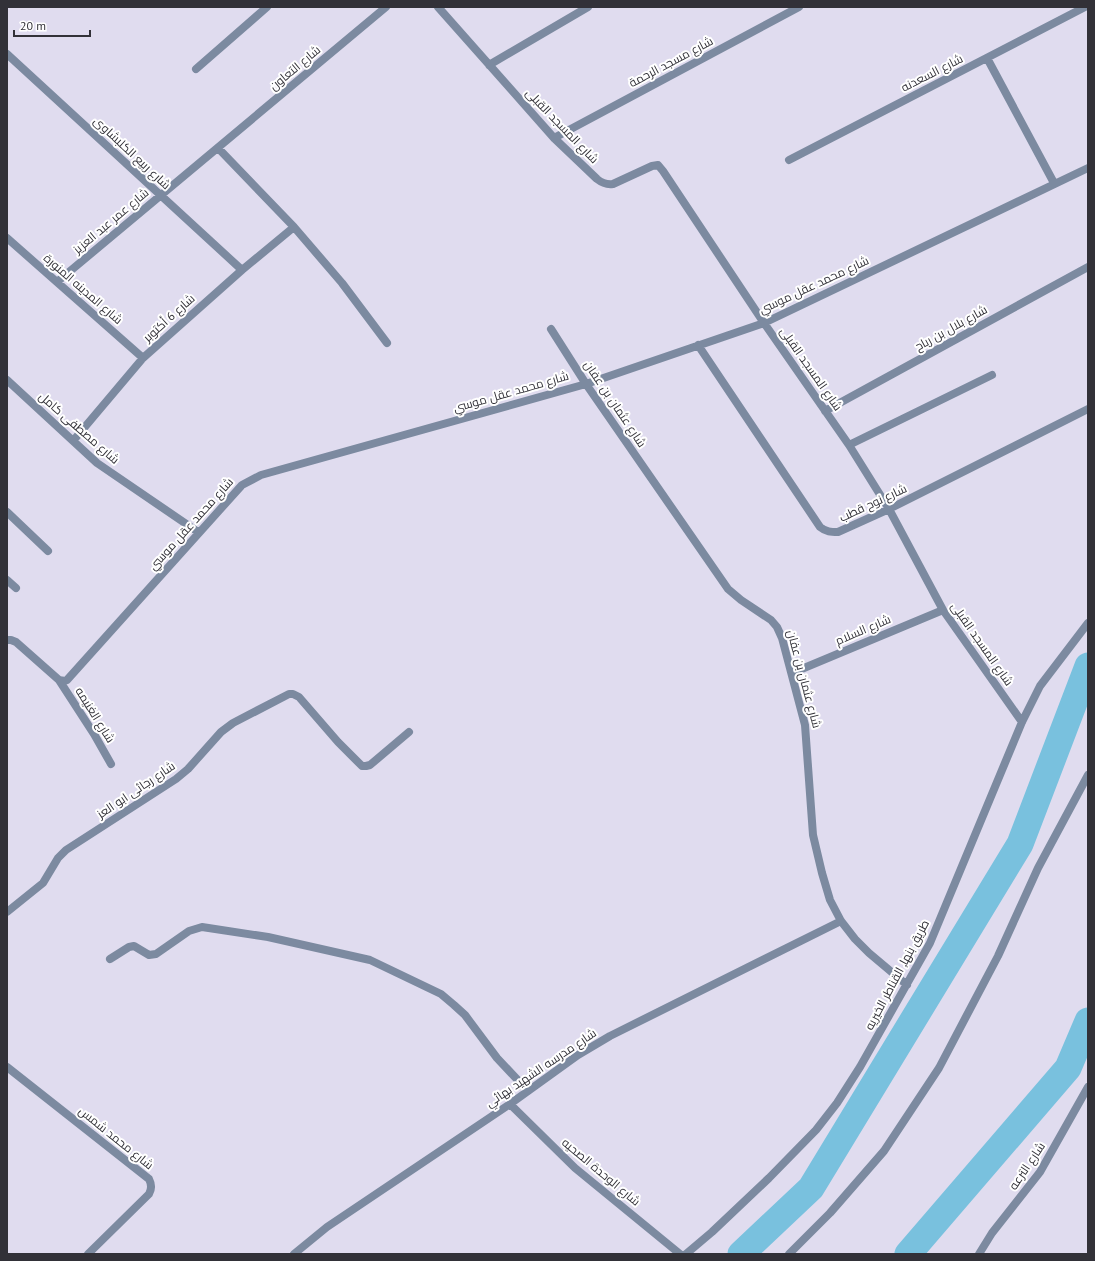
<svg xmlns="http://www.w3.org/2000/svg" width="1095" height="1261" font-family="'PT Sans',Cairo,sans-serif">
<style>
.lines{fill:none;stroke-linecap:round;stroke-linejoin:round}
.canal{stroke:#79c1de;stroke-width:27}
.minor{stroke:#7c8aa0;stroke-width:8}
.tertiary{stroke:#7c8aa0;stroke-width:8}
.labels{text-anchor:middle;stroke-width:4;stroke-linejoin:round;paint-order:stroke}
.street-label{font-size:12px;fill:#323138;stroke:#fff}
</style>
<rect width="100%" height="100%" fill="#e0dcef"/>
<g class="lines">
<!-- canal -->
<path class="canal" d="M741,1254L811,1188L1020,844L1088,666
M908,1254L1068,1068L1088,1021"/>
<!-- minor -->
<path class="minor" d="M438,7L554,138L597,179C602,183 606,185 613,184L652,166L658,165L663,171L764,323L849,445L889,509L943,610L1022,722
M7,54L242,270
M987,58L1054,183
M489,65L588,7
M196,69L267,7
M554,138L799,7
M218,148L294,227L342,283L387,343
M789,160L1085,7
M7,238L143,358
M57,282L386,7
M551,329L586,384L728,589L741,600L771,620L777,627L782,638L805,725L813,835L822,873L830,900L841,921L855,939L869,953L907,985
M698,345L820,527C826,532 831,532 838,532L889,509L1088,409
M7,380L97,463L198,532
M825,411L1088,267
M73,441L143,358L242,270L294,227
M849,445L992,375
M7,512L48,551
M7,580L16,588
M7,640H11L16,642L59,680L63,681L67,680L242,485L261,475L586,384L764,323L1088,168
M792,673L943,610
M59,680L94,734L111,764
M7,912L43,883L58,858L66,850L176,779L188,769L221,732L233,723L289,694H293L299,697L338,742L362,766H366L370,765L409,732
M110,959L129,947L134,946L149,955L156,954L189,931L202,927L268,937L370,960L441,994L454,1005L465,1015L497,1058L528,1091
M7,1067L149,1179C152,1185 152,1189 149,1194L88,1254
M510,1104L575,1168L680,1254
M294,1254L327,1227L510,1104L578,1055L610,1036L841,921
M686,1254L712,1232L769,1178L816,1130L837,1103L860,1067L930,943L1022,722L1040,686L1088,623
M979,1254L992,1233L1040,1172L1088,1087"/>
<!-- tertiary -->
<path class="tertiary" d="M789,1254L830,1213L884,1151L939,1068L998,956L1038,868L1088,775"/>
</g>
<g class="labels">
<!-- street labels -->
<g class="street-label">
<text transform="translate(671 62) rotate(-28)" y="4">شارع مسجد الرحمة</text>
<text transform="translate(295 68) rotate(-40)" y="4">شارع التعاون</text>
<text transform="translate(932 73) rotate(-27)" y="4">شارع السعدنه</text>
<text transform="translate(562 126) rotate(46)" y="4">شارع المسجد القبلى</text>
<text transform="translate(132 153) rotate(43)" y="4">شارع ربيع الكلبشاوى</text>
<text transform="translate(111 221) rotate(-40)" y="4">شارع عمر عبد العزيز</text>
<text transform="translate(814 285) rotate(-25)" y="4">شارع محمد عقل موسي</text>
<text transform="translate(83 289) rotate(41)" y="4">شارع المدينه المنورة</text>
<text transform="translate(169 318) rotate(-42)" y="4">شارع 6 أكتوبر</text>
<text transform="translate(951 328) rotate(-29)" y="4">شارع بلال بن رباح</text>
<text transform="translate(811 369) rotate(55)" y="4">شارع المسجد القبلى</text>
<text transform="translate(511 392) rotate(-16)" y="4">شارع محمد عقل موسي</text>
<text transform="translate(615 404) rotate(56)" y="4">شارع عثمان بن عفان</text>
<text transform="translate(79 428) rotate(41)" y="4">شارع مصطفى كامل</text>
<text transform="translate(873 503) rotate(-25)" y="4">شارع نوح قطب</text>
<text transform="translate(191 524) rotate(-48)" y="4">شارع محمد عقل موسي</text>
<text transform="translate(863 630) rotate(-23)" y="4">شارع السلام</text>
<text transform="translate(982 644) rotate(55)" y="4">شارع المسجد القبلى</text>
<text transform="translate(804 679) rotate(75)" y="4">شارع عثمان بن عفان</text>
<text transform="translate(95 715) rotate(58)" y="4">شارع الغنيمه</text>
<text transform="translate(136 790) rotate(-34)" y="4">شارع رجائى ابو العز</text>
<text transform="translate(897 975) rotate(-62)" y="4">طريق بنها, القناطر الخيريه</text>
<text transform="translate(541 1068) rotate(-34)" y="4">شارع مدرسه الشهيد بهائي</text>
<text transform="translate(116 1138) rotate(39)" y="4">شارع محمد شمس</text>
<text transform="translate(1027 1166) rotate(-56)" y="4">شارع الترعه</text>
<text transform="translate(601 1172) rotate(40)" y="4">شارع الوحدة الصحيه</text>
</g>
</g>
<!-- border -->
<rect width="1095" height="1261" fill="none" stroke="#323138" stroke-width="16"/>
<!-- scale -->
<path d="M14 30v6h76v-6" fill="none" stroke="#323138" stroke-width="2"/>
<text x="20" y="30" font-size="12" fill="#323138" stroke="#ffffff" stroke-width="3" paint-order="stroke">20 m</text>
</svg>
